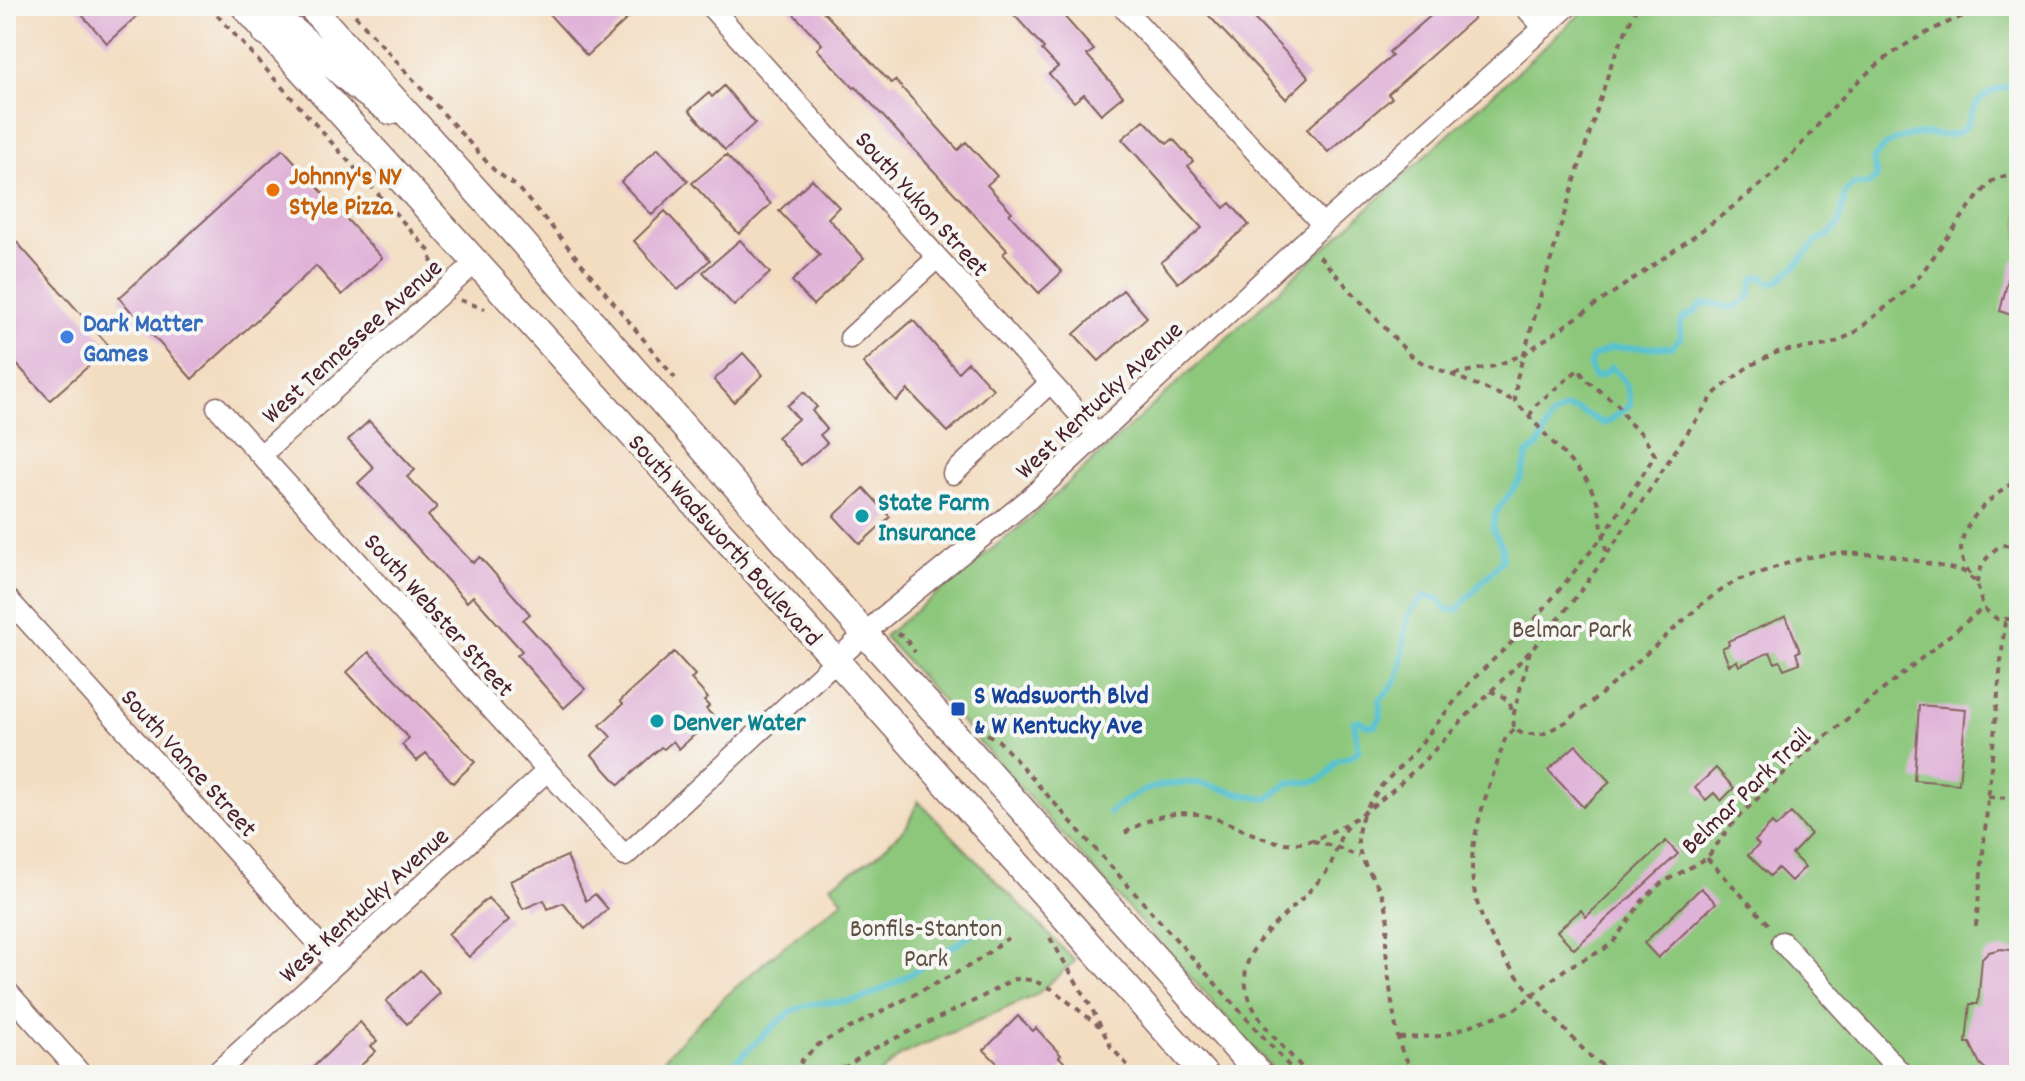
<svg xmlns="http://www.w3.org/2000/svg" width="2025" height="1081" font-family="Dekko,sans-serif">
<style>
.green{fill:#8cc77c;stroke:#6b7354;stroke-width:2}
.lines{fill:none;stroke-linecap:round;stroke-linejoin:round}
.stream{stroke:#56c1d1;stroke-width:6}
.building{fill:#e0b3d8}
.minor-casing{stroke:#856260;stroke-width:23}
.major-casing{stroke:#856260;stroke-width:29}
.path{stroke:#856260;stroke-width:4;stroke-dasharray:6 6;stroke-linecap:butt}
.minor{stroke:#fff;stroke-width:20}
.major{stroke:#fff;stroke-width:26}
.food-dot{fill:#e8710a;stroke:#f6f6f2;stroke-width:3}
.shop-dot{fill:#3f7fe0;stroke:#f6f6f2;stroke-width:3}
.culture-dot{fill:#0f9aa8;stroke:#f6f6f2;stroke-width:3}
.transit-dot{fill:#1a4fb4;stroke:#f6f6f2;stroke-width:3}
.labels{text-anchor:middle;stroke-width:8;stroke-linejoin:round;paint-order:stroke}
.food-label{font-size:26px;font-weight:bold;fill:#c56008;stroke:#f6f6f2;text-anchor:start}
.street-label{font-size:26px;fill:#4a1f2b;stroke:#f6f6f2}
.shop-label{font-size:26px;font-weight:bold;fill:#366cbe;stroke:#f6f6f2;text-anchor:start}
.culture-label{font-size:26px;font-weight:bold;fill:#0d838f;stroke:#f6f6f2;text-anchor:start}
.park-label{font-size:26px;fill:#5e5143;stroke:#f6f6f2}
.transit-label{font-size:26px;font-weight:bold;fill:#164399;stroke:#f6f6f2;text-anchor:start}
</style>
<rect width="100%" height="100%" fill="#f6f6f2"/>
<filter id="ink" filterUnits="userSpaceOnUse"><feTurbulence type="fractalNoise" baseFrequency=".0125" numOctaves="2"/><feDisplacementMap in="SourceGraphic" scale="16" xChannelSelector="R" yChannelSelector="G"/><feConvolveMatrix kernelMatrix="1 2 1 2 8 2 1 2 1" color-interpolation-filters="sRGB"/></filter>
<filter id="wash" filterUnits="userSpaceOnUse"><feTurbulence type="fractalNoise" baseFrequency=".006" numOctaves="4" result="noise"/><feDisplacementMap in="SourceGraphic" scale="32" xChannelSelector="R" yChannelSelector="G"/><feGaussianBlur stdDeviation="1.8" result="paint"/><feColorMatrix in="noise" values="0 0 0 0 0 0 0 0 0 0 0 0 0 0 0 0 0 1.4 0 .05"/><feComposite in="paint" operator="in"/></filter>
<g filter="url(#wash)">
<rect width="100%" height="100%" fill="#f3ddc1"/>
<!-- green -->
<path class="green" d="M1589,6H2019V1075H1278L884,636L1029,519Z
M918,801L1075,961L1036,995L901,1055L878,1075H650C702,1012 777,949 843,901L831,885L876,856L907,826Z"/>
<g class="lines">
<!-- stream -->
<path class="stream" d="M1109,813C1135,791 1160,781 1195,783C1218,785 1241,797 1268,799L1289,782C1313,782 1323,786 1336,761L1352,756L1359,750L1354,722L1360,720L1367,726H1375L1381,717L1379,700C1422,666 1386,622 1426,596L1439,599L1446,610H1457L1502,560V547L1493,530L1495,514L1522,477L1527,455L1539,445L1551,418L1565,408L1578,410L1605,424L1630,405C1631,389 1624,378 1611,367L1603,375L1594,377L1590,366L1592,357L1611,348L1671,347L1680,338V327L1683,318L1695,312L1700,305L1712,303L1732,308L1749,299L1754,279L1763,276L1769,283L1776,282L1795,267L1816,242L1830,234L1839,224L1845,193L1854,184L1867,185L1877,177L1873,159C1888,140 1902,134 1928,134C1939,134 1949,138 1959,132C1969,126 1968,121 1972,112C1980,94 2001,83 2019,89
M722,1075C741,1058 775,1021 795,1010C818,997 843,1007 866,997C908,979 954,946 992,920"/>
</g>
<g id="blocks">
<!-- building -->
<path class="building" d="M74,6H148L107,43Z
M558,6H641L587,56L549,14Z
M786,6H818L891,83L895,80L958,150L966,142L997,176L987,185L1012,212L1009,214L1062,272L1039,293L1003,254L1007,250L856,87L854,88L817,49L822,44Z
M1006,6H1055L1094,50L1087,55L1123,96L1101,114L1084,94L1074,102L1049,74L1058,67L1042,50L1044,48Z
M1200,6H1242L1309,77L1286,99Z
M1442,6H1463L1474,18L1388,94L1392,98L1328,152L1307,129L1392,56L1389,52Z
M724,86L755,123L725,150L689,110L709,93L712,97Z
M1144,120L1167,144L1173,139L1193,161L1188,166L1224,208L1230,203L1249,225L1178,283L1161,262L1202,228L1122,139Z
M658,148L688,181L652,215L621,182Z
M283,149L382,258L342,295L316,266L192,379L119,298Z
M726,155L771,204L739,234L692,183Z
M812,179L839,207L828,218L864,258L813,305L792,281L820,255L779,211Z
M665,211L710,260L678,290L634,241Z
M6,230L110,347L50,400L6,353Z
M740,240L770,273L734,306L703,272Z
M2013,260L2019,261V318L2000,311Z
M1123,290L1147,317L1099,361L1074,334Z
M913,320L958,372L968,362L993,389L948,432L908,390L896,401L863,363Z
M743,353L763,375L734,402L714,380Z
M804,392L817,407L812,411L827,429L820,435L827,443L801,465L777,437L798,419L787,406Z
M369,421L415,470L407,477L437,507L428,516L473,563L480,557L530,614L523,620L585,689L564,708L517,655L522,651L473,596L467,602L358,483L374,468L348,440Z
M864,488L890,517L860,544L834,516Z
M1786,616L1800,651L1796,653L1800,663L1784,669L1780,661L1775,663L1770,652L1739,666L1737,661L1729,665L1722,648L1729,645L1728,641Z
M369,652L475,762L453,783L426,753L417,761L402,745L409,738L347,672Z
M674,652L695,675L691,679L708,698L704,701L709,706L706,709L714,717L679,749L673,741L664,749L661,747L619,785L592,755L611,737L600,725L623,704L620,701Z
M1919,705L1966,709L1959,784L1914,780Z
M1576,745L1610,782L1583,807L1548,770Z
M1716,768L1734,788L1721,801L1714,793L1706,800L1695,788Z
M1791,813L1811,834L1792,854L1805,867L1791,881L1778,868L1770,876L1748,855L1759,845L1755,841L1772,823L1776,827Z
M1666,841L1678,854L1574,949L1557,931L1581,910L1586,917Z
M567,856L586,901L595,894L608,909L585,929L563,903L548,909L544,900L523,909L510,881Z
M1701,888L1716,903L1658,958L1644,943Z
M488,898L509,920L469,957L448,934Z
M2001,949L2019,951V1072L2003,1070V1074L1989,1072L1980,1064L1970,1043H1966L1970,1004H1978L1982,959L1989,952Z
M420,970L440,993L407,1024L386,1001Z
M1018,1016L1033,1031L1036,1028L1061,1055L1059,1057L1066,1064L1055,1075H1003L994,1068L998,1064L984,1050Z
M360,1022L377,1041L371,1046L376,1051L351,1075H305Z"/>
</g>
</g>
<g filter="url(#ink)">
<use href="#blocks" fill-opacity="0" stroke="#856260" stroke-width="2"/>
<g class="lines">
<defs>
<path id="minor" d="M710,6L1098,435
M1122,6L1323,225
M1524,6L1544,28
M850,338L937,258
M217,407L625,856L882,618L1029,499L1304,242L1568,6
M261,455L475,263
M953,474L1050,383
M6,597L336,963
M1782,942L1903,1075
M6,990L82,1075
M214,1075L547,771"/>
<path id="major" d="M244,6L852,678L1205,1075
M310,6L518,237L865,634L1260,1075
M266,33C277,25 283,25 294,31L356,86L390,111"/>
</defs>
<!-- minor casing -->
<use href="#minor" class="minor-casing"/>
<!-- major casing -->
<use href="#major" class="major-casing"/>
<!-- path -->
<path class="path" d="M209,6L431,253L432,270L435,273
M347,6L494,170L516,186L551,226L675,378
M1319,256L1409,354L1421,362L1515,401
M460,300L485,309
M1454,374L1495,366L1524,354C1604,298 1689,244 1765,181C1793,157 1814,128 1839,101C1881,54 1932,25 1991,6
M1606,551L1598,503L1587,480L1515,401L1517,378L1563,218L1612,62L1637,6
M1970,574C1941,537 1989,496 2019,480
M1977,583C1979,566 1988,554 2001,545L2019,546
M897,634L904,636L915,652
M1530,651L1513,717L1514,729L1523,734H1543L1566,722L1598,697L1703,603L1735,581L1803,558L1836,553L1889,555L1963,571L1977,583L1983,608L1997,619H2015L2019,617
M1490,691C1501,695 1511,699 1512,712
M1514,729L1505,739C1494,775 1472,827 1472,864C1471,932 1523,985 1566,1031C1578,1043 1591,1060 1607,1068C1615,1072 1627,1072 1637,1073
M987,734L999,741L1297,1075
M1988,797L2019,798
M1367,807L1381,786L1411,756L1470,682L1533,622L1560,589L1604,535L1655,455L1641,433L1628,422L1618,405L1585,379L1579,369L1536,405L1530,415
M1363,815C1345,861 1380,872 1387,911C1389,923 1386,936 1386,948C1387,966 1395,1036 1402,1051C1406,1061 1413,1068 1420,1075
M1125,833C1215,776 1249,863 1315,839C1369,819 1418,768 1456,727C1495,686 1538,647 1572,602C1624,535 1666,460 1716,392L1749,366L1780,351L1830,345L1854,333L1913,285L1971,205L1992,181L2019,170
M1313,841L1336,847L1359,857
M1707,858L1771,927
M1976,926L2005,620
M1050,938L1090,1005L1111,1047L1136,1075
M1399,1038L1441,1036L1514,1010L1568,967L1603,950L1614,941L1642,901L1660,884L1707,858L1735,820L1802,756L1983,608
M796,1075L802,1060L819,1044L973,964L1008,938
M833,1075L873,1049L978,999L1014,979L1032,980L1052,989L1099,1026
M1309,1075C1276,1038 1218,992 1260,940C1276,921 1296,906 1313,887C1318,882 1325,875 1329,868C1337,853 1337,838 1349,824"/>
<!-- minor -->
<use href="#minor" class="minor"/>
<!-- major -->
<use href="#major" class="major"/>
</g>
</g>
<!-- markers -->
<circle class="food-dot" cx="273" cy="190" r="8"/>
<circle class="shop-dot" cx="67" cy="337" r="8"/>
<g class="culture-dot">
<circle cx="862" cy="516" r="8"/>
<circle cx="657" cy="721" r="8"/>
</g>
<rect class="transit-dot" x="950" y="701" width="16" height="16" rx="4"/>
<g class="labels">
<!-- food labels -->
<g class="food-label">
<text x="289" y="184">Johnny's NY<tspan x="289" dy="30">Style Pizza</tspan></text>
</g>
<!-- street labels -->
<g class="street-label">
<text transform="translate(923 203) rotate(48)" y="9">South Yukon Street</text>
<text transform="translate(351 340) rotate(-42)" y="9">West Tennessee Avenue</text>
<text transform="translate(1098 399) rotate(-43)" y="9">West Kentucky Avenue</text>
<text transform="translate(726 539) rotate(48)" y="9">South Wadsworth Boulevard</text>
<text transform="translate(440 614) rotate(48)" y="9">South Webster Street</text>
<text transform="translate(190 762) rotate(48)" y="9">South Vance Street</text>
<text transform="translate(1745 790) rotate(-44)" y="9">Belmar Park Trail</text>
<text transform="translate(363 904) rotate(-42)" y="9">West Kentucky Avenue</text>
</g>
<!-- shop labels -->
<g class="shop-label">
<text x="83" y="331">Dark Matter<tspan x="83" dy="30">Games</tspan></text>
</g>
<!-- culture labels -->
<g class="culture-label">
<text x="878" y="510">State Farm<tspan x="878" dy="30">Insurance</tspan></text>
<text x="673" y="730">Denver Water</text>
</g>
<!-- park labels -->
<g class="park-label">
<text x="1572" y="637">Belmar Park</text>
<text x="926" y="936">Bonfils-Stanton<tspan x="926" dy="30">Park</tspan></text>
</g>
<!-- transit labels -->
<g class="transit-label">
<text x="974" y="703">S Wadsworth Blvd<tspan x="974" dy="30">&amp; W Kentucky Ave</tspan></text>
</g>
</g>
<!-- margin -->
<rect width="2025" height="1081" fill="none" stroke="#f6f6f2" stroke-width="32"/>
</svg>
